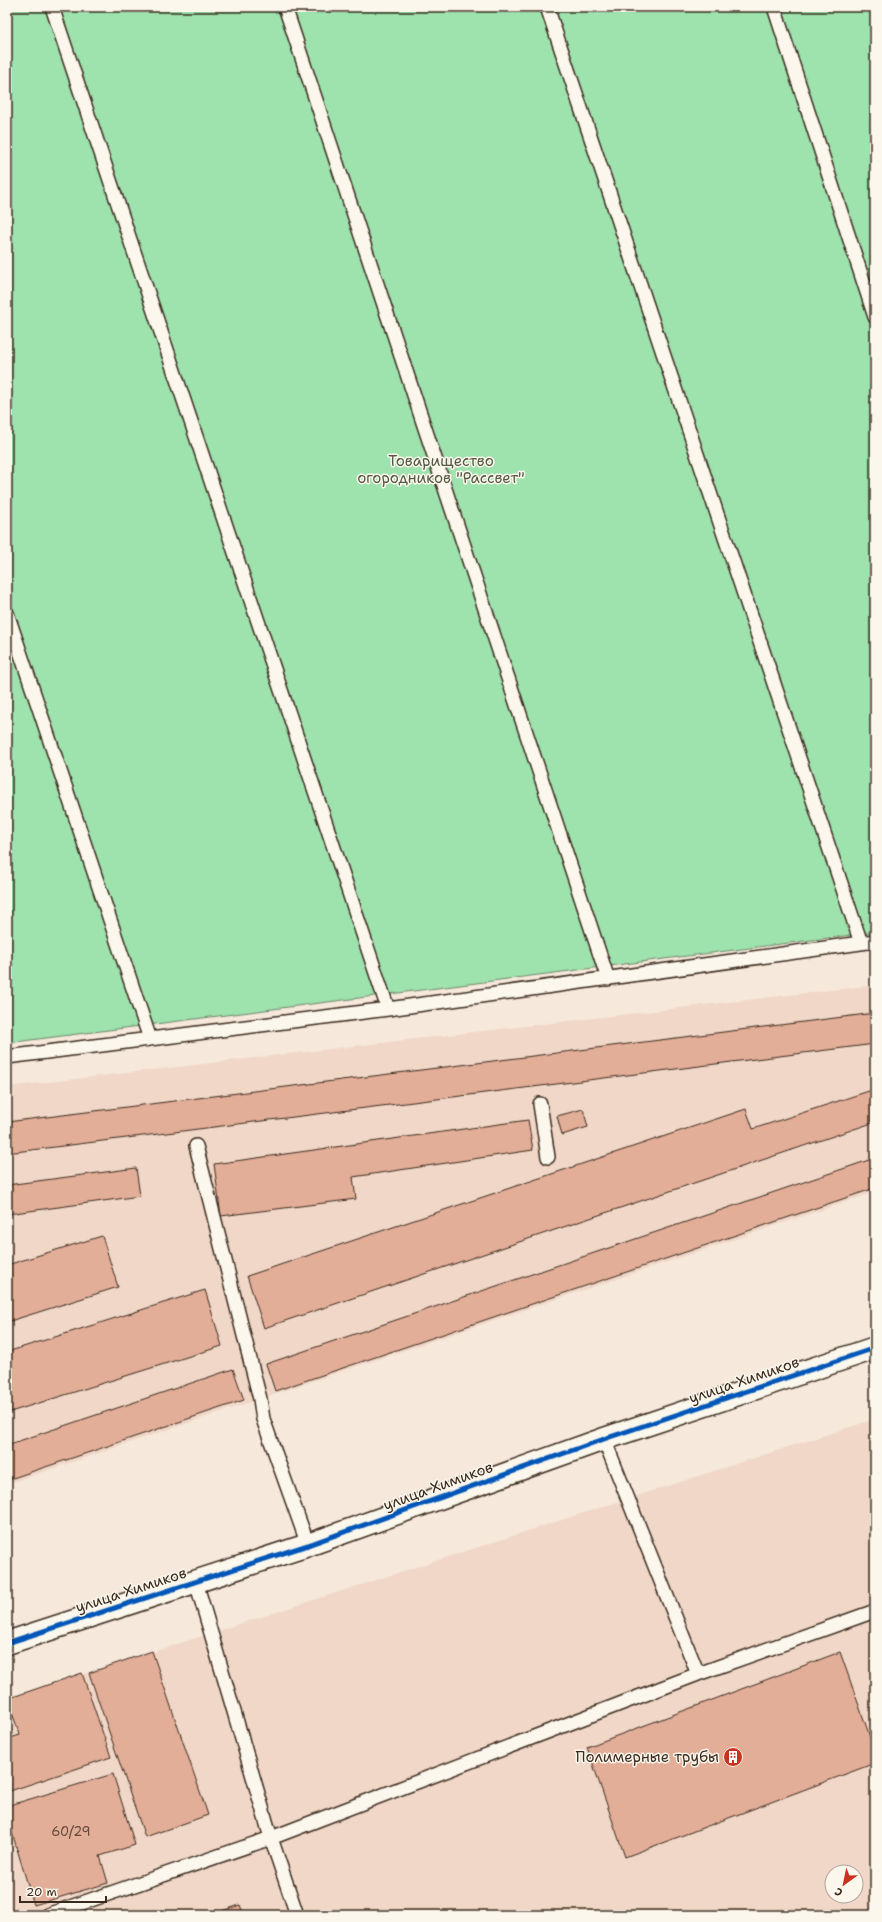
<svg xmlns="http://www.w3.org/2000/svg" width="882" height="1922" font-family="'Shantell Sans',sans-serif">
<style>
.built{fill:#f0d7c7;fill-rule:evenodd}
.green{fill:#9ee2ae;stroke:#6c8666}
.building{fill:#e3ae98;stroke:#3b2a1e}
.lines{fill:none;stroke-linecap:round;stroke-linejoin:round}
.lane-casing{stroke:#3b2a1e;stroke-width:16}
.street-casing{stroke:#3b2a1e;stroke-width:25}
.lane{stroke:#fbf7ec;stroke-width:13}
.street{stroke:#fbf7ec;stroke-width:22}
.cycleway-casing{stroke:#fbf7ec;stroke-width:8}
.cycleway{stroke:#0057b8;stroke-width:5}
.labels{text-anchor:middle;stroke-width:3;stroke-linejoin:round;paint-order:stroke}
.number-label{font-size:13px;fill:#654b3c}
.park-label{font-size:15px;fill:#545842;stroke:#fbf7ec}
.street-label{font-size:15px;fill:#3b2a1e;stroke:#fbf7ec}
.poi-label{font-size:15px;fill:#3b2a1e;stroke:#fbf7ec;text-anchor:end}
</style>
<rect width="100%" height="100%" fill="#f6e8db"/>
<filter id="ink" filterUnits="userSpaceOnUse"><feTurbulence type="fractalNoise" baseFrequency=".025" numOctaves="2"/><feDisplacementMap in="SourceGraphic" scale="8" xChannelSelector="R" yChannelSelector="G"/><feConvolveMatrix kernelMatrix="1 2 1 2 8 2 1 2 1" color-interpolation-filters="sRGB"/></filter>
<g filter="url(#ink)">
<!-- built -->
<path class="built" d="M875,985V1192L7,1484V1087Z
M875,1419V1915H7V1699ZM832,1872H856V1896H832Z"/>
<!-- green -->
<path class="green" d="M7,7H875V932L7,1043Z"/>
<!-- building -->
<path class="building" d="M875,1013V1044L7,1153V1122Z
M875,1089V1122L264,1328L247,1276L746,1109L753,1129Z
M583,1109L588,1127L562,1135L557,1116Z
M528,1120L533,1150L353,1177L356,1199L221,1216L214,1164Z
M875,1158V1188L275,1391L266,1364Z
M136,1168L140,1196L7,1214V1185Z
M102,1236L118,1287L7,1322V1265Z
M205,1290L222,1346L7,1413V1352Z
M233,1369L244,1400L7,1480V1445Z
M152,1651L208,1815L145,1837L89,1673Z
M840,1652L875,1751V1763L625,1857L587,1747Z
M82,1673L111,1757L7,1792L8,1754L7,1739L20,1735L7,1699Z
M113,1774L135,1845L100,1856L108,1883L34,1905L7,1816V1806Z
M240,1905L244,1915H209Z"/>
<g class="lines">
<defs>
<path id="lane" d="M52,7L388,1009
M285,7L608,979
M547,7L861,943
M774,7L875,317
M7,613L150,1039
M7,1057L388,1009L875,941
M540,1104L548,1157
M196,1146L260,1399L263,1419L308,1545
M604,1439L698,1674
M196,1582L271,1838L297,1915
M47,1915L271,1838L698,1674L875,1611"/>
<path id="street" d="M7,1643L308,1545L604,1439L875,1348"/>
</defs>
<!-- lane casing -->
<use href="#lane" class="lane-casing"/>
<!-- street casing -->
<use href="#street" class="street-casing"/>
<!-- lane -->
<use href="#lane" class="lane"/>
<!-- street -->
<use href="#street" class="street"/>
<defs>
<path id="cycleway" d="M7,1643L308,1545L604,1439L875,1348"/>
</defs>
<!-- cycleway casing -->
<use href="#cycleway" class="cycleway-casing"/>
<!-- cycleway -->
<use href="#cycleway" class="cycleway"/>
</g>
</g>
<!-- icons -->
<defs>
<symbol id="building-disc" viewBox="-11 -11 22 22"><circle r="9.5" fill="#c8321e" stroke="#fbf7ec"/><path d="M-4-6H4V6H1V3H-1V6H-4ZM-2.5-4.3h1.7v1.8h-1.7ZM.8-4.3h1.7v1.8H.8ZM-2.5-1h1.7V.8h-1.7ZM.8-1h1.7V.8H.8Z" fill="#fff"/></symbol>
</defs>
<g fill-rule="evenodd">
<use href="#building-disc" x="722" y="1746" width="22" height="22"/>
</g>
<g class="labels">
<!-- number labels -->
<g class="number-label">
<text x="71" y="1836">60/29</text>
</g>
<!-- park labels -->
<g class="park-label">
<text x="441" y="466">Товарищество<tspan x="441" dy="17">огородников "Рассвет"</tspan></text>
</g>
<!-- street labels -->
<g class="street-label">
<text transform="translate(744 1380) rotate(-19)" y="5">улица Химиков</text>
<text transform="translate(438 1486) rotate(-20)" y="5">улица Химиков</text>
<text transform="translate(131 1590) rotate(-18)" y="5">улица Химиков</text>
</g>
<!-- poi labels -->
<g class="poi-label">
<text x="719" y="1762">Полимерные трубы</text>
</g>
</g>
<!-- margin -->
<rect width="882" height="1922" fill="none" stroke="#fbf7ec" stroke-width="24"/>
<rect x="12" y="12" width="858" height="1898" fill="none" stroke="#3b2a1e" stroke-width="1.5" filter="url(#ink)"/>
<!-- north arrow -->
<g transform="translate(844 1884) rotate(213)"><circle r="19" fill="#fbf7ec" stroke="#aea59a"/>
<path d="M0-3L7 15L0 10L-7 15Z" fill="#c8321e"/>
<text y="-6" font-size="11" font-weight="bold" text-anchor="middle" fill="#3b2a1e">С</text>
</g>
<!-- scale -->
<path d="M20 1896v6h86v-6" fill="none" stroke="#3b2a1e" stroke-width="2"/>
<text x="26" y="1896" font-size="12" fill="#3b2a1e" stroke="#fbf7ec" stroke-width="3" paint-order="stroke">20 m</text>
</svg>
